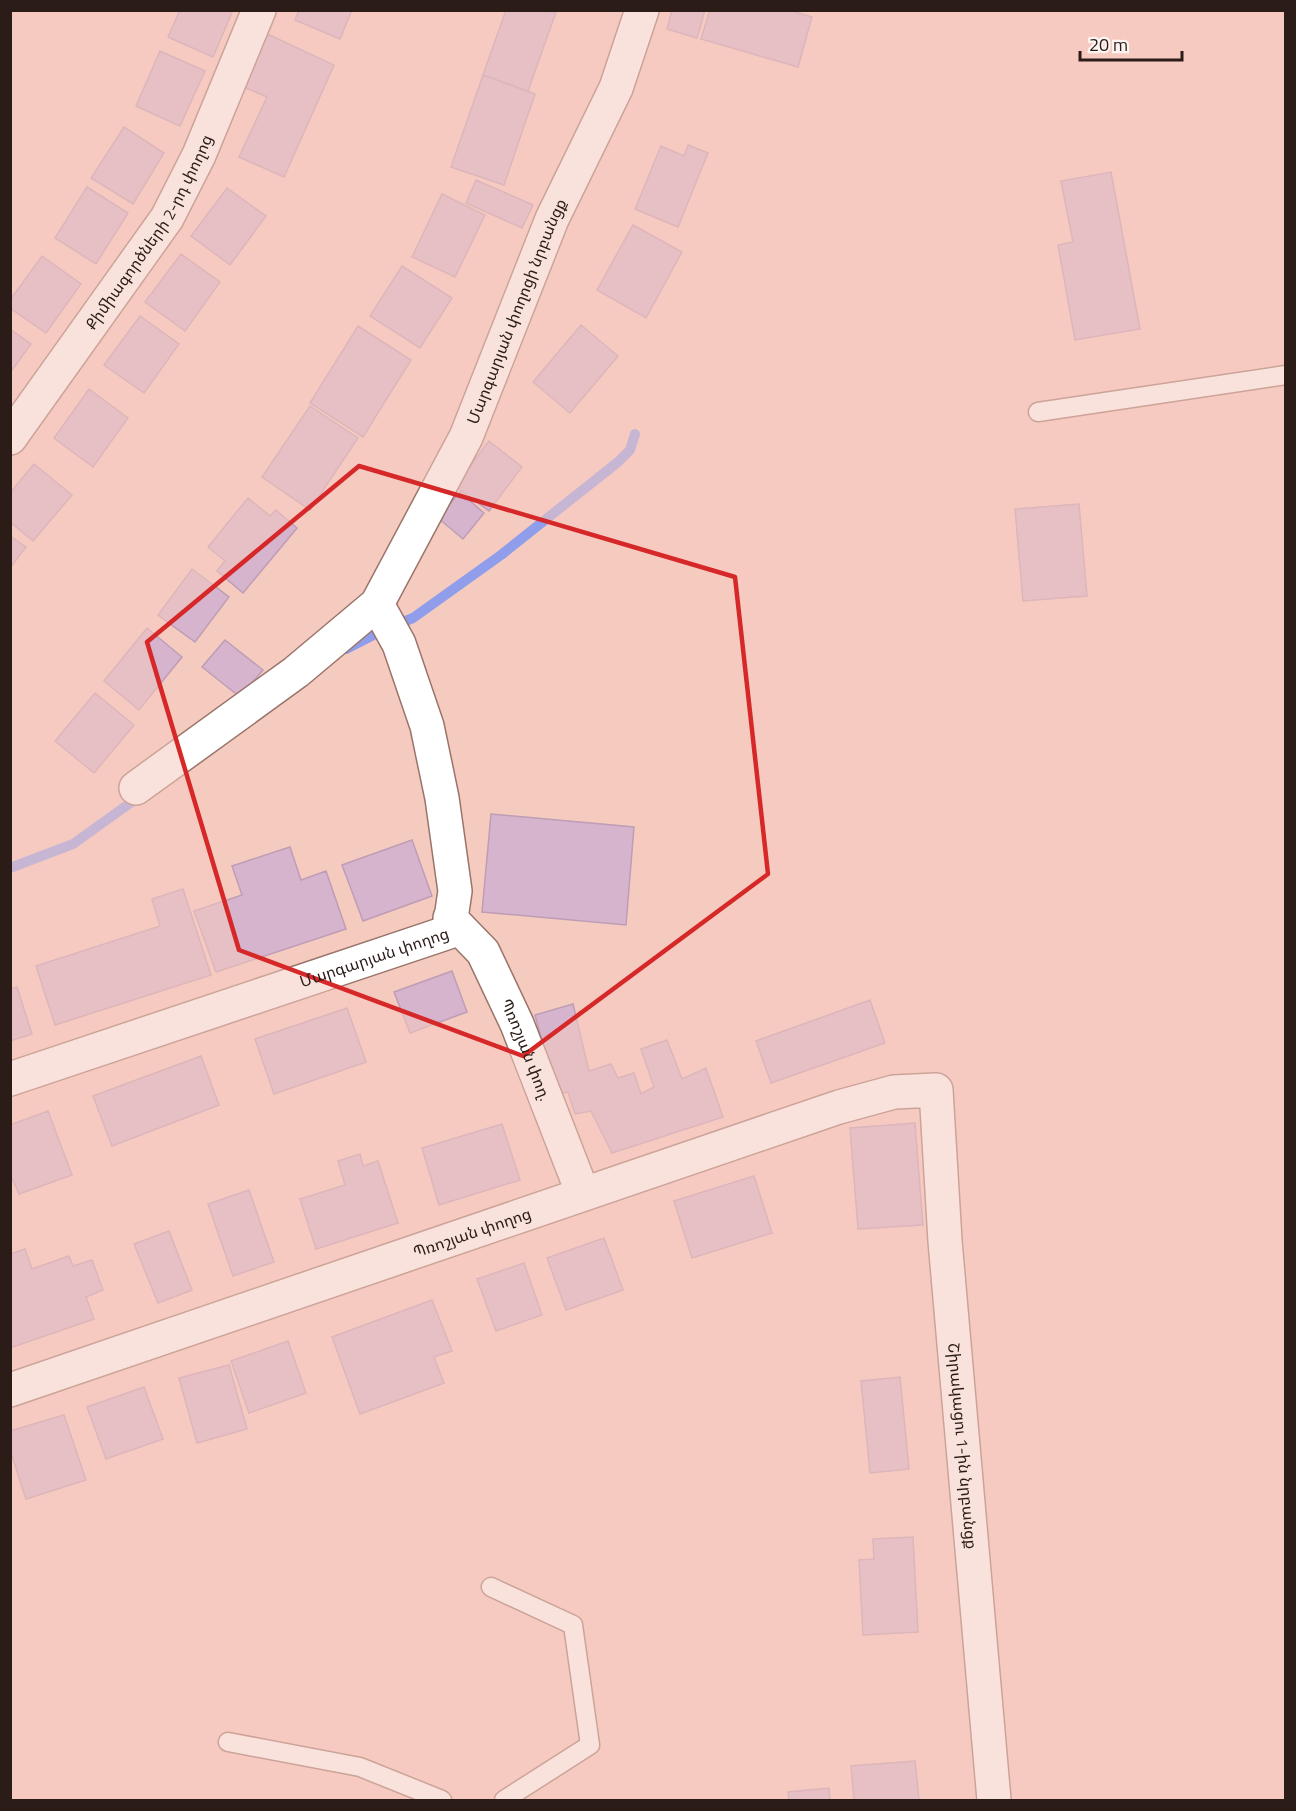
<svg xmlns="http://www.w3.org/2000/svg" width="1296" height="1811" font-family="'Titillium Web','Noto Sans Armenian',sans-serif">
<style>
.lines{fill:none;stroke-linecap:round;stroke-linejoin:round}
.stream{stroke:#8f9deb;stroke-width:10}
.building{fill:#d6b4cd;stroke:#be9db5;stroke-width:1.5}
.lane-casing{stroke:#9a746a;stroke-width:21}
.street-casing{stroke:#9a746a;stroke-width:36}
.lane{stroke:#fff;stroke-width:18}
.street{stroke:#fff;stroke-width:33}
.marked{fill:none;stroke:#d62828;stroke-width:4.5;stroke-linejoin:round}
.labels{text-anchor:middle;stroke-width:4.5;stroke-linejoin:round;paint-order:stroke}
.street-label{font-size:16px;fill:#2b1c18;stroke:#fef5f2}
</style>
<rect width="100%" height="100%" fill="#f5cbc0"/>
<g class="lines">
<!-- stream -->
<path class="stream" d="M346,649L385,629L413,618L501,555L618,462L630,450L635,434
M10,868L73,844L140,796"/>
</g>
<!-- building -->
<path class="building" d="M180,10H233L213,57L168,37Z
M299,10H352L340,39L295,20Z
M506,10L556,12L528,91L483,75Z
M672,10H705L697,38L667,29Z
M710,10H788L812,17L798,67L701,39Z
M263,32L334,65L284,177L239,157L267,97L239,85Z
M160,51L205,71L180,126L136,106Z
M483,75L535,94L504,185L451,167Z
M124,127L164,153L133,204L91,178Z
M688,145L708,153L678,227L635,209L661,146L684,156Z
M1111,172L1140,329L1075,340L1058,245L1073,242L1061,181Z
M476,180L533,205L522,228L466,203Z
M87,187L128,213L96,264L55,238Z
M227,188L266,216L230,265L191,236Z
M442,194L485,215L455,277L412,257Z
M633,225L682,252L646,318L597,290Z
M181,254L220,282L185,331L145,302Z
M42,256L81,284L46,333L10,308V300Z
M402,266L452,298L420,348L370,316Z
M140,316L179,344L144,393L104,365Z
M581,325L618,356L570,413L533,382Z
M358,326L411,360L363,437L310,403Z
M10,329L31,344L10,373Z
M89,389L128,418L93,467L54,438Z
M310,406L358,438L310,510L262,477Z
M489,441L522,467L489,511L455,486Z
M34,464L72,495L33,541L10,522V493Z
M460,492L484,513L463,539L438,518Z
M248,498L270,516L276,510L297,528L243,593L217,571L225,561L208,547Z
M1079,504L1087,596L1023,601L1015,509Z
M10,536L26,547L10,568Z
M192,569L229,597L195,642L158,615Z
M147,628L182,657L139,710L104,681Z
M225,640L263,670L240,697L202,667Z
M95,693L134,725L94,773L55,741Z
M491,814L634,827L626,925L482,912Z
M412,840L432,896L363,921L342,865Z
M290,847L301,880L326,871L346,929L216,972L194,911L242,895L232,866Z
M183,889L211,975L55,1025L36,966L160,926L152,899Z
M452,971L467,1012L410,1033L394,992Z
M17,987L32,1034L10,1041V989Z
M870,1000L885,1043L771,1083L756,1041Z
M573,1004L589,1071L611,1064L618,1078L634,1073L641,1094L654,1087L641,1049L667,1040L682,1079L706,1068L723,1117L612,1153L591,1111L575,1114L568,1092L556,1094L535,1015Z
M347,1008L366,1062L274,1094L255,1039Z
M201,1056L219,1105L112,1146L93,1096Z
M48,1111L72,1175L19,1194L10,1173V1125Z
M915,1123L923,1225L858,1229L850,1128Z
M502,1124L520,1180L439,1205L422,1148Z
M360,1154L363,1166L378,1161L398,1223L316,1249L300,1199L345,1185L338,1161Z
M754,1176L772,1233L692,1258L674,1201Z
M249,1190L274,1262L233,1276L208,1204Z
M169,1231L192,1290L158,1303L134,1244Z
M604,1238L623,1290L566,1310L547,1258Z
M25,1249L32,1269L69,1256L73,1266L92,1260L103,1290L86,1297L94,1319L10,1348V1254Z
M524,1263L542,1315L496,1331L477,1279Z
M432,1300L452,1351L434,1357L444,1383L360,1414L332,1337Z
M288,1341L306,1393L249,1413L231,1361Z
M229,1365L247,1429L197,1443L179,1378Z
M900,1377L909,1469L870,1473L861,1381Z
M144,1387L163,1439L106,1459L87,1407Z
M64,1415L86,1480L26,1499L10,1450V1431Z
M913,1537L918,1632L863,1635L859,1560L874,1559L873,1539Z
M915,1761L919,1800H854L851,1766Z
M829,1788L830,1800H789L788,1792Z"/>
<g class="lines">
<defs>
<path id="lane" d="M1038,412L1286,375
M491,1587L573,1625L590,1745L504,1800
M228,1742L360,1767L442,1800"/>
<g id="street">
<path id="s1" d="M10,438L167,218L199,155L259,10"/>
<path id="s2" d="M136,788L296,672L377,604L466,437L552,219L616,88L642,10"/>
<path id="s3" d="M450,918L483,952L517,1024L583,1194"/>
<path id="s4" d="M10,1079L449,932L455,891L442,798L427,726L399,644L377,604"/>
<path id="s5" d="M10,1390L839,1107L894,1092L936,1090L945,1241L994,1800"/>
</g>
</defs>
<!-- lane casing -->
<use href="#lane" class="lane-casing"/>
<!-- street casing -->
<use href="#street" class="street-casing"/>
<!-- lane -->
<use href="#lane" class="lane"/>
<!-- street -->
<use href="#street" class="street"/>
</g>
<!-- marked area -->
<path d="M0 0H1296V1811H0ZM359,466L735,577L768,874L523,1056L239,950L147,642Z" fill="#f5cbc0" fill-opacity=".55" fill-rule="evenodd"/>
<path class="marked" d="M359,466L735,577L768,874L523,1056L239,950L147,642Z"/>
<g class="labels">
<!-- street labels -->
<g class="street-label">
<text dy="6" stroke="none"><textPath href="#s1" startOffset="249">Քիմիագործների 2-րդ փողոց</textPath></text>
<text dy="6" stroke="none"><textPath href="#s2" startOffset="628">Մարգարյան փողոցի նրբանցք</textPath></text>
<text dy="6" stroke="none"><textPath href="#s4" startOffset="384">Մարգարյան փողոց</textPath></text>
<text dy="6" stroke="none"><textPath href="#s3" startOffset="154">Պռոշյան փող.</textPath></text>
<text dy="6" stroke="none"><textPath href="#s5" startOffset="488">Պռոշյան փողոց</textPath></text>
<text dy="6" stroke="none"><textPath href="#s5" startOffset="1332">Շիրակացու 1-ին նրբանցք</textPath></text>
</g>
</g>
<!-- border -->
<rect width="1296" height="1811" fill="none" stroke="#2b1c18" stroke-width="24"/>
<!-- scale -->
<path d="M1080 51v9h102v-9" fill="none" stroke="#2b1c18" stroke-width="3"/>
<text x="1089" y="51" font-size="18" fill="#2b1c18" stroke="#fef5f2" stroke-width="4.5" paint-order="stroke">20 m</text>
</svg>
